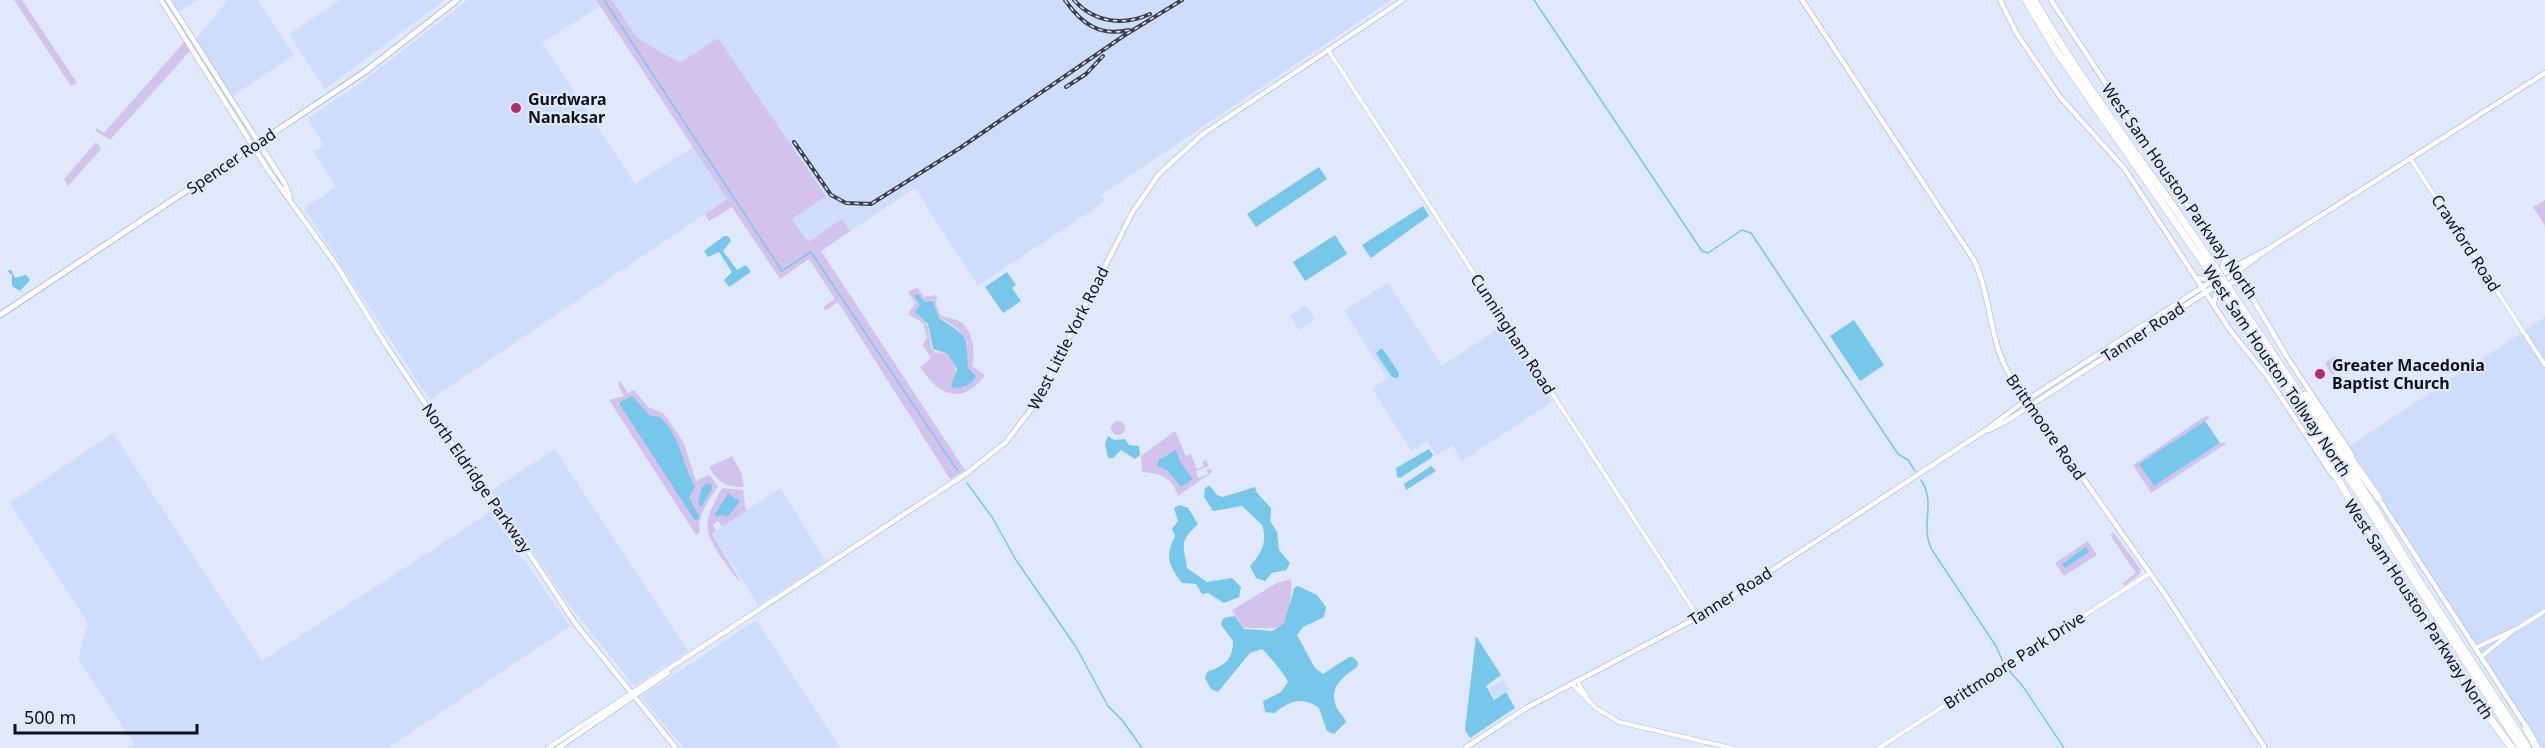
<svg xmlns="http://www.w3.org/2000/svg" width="2545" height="748" font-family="'Noto Sans',sans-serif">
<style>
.built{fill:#ceddfc}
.green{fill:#d2c2ec;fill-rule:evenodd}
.water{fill:#77c7ea}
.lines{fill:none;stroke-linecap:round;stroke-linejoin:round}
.stream{stroke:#77c7ea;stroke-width:1.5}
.tertiary-casing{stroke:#b3bfd7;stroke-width:5}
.secondary-casing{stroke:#b3bfd7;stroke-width:6}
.primary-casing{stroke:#b3bfd7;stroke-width:7}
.motorway-casing{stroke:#b3bfd7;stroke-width:8}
.tertiary{stroke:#fff;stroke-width:4}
.secondary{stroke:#fff;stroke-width:4.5}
.primary{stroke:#fff;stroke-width:5}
.motorway{stroke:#fff;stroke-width:7}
.rail-casing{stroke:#3b404b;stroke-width:4}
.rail{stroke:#dfe8fc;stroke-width:1.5;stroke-dasharray:4.5;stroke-linecap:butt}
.motorway-bridge-casing{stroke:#b3bfd7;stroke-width:8;stroke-linecap:butt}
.motorway-bridge{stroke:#fff;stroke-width:7}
.poi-dot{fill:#b42a67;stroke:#dfe8fc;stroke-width:2}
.labels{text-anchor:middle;stroke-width:4.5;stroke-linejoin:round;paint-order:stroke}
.poi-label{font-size:16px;font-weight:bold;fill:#0e121a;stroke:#dfe8fc;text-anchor:start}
.street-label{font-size:16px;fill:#0e121a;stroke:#dfe8fc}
</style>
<rect width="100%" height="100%" fill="#dfe8fc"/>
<!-- built -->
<path class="built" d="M172,0H198L179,12Z
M228,0H257L294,55L232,96L196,39Z
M340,0H445L325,89L289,34Z
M468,0H596L600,6L542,43L635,184L693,147L727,199L430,400L304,208L336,187L314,152L324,145L307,119L358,85Z
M612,0H1391L1101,195L1106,201L978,286L915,188L850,231L842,219L808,242L792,218L826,195L718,38L680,63L637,38Z
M1388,283L1442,366L1503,326L1552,402L1462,461L1452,445L1436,455L1427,441L1412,451L1372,389L1387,378L1344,311Z
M1306,305L1315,320L1299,330L1290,316Z
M2545,317V748H2539L2347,448Z
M113,433L262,661L490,512L570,626L388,748H128L134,744L78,659L88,623L10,503Z
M555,449L688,651L634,686L566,600L491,491Z
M780,488L826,561L758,605L712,533Z
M756,620L840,748H684L641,697Z
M1502,680L1509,689L1495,698L1489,688Z"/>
<!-- green -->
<path class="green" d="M14,0H22L77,83L71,86Z
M596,0H612L637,38L680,63L718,38L826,196L792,219L808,242L842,219L850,231L821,251L965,470L950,479L838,302L826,310L823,307L835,299L809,259L780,279L732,207L709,221L705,214L727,199Z
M185,41L190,51L110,140L96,131V128L104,133Z
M96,142L101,149L68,186L64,179Z
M2545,200V226L2533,207Z
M917,287L924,297L937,295L936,304L940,315C946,318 953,318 959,321C973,329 976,353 972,366L985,375C962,407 938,395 920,367L931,358L923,345L927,337L923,323L908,314L915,303L908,292ZM914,296L925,302L933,300L937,316L957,328L964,337L967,343L968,368L975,374L954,388L951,387C958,374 957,365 948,354C944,353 937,353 934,351C926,345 936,326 916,313L920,305Z
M2335,356L2343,366L2332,375L2325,363Z
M620,381L628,393L634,390L648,407L664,414L678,434L684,444L696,481L709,475L718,486C710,499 696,516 700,532L696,535L609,400L624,396L618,384Z
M2207,415L2210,418L2140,464L2154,486L2220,443H2227L2151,493L2133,465Z
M1111 428a7 7 0 1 1 14 0a7 7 0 1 1-14 0Z
M1175,431L1186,456L1191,454L1197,469L1204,466L1202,462L1206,460L1209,466L1196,471L1198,478L1208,474L1207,470L1210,468L1212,472L1178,496C1172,477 1160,473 1142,472L1141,456Z
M732,456L741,472L744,487C728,488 716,482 709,467Z
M722,488L743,490L746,511L722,527L718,521L713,525L716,530L712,534L741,582C734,577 729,567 723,560C701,529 704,521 722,488Z
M2114,533L2141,570L2140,574L2124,586L2123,583L2136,573L2110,535Z
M2088,541L2097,555L2064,576L2055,563Z
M1291,579C1293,594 1289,609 1283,624L1276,628H1244L1232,610L1277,583Z"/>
<!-- water -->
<path class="water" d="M1319,167L1327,179L1256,227L1247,214Z
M1423,206L1429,216L1371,258L1362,245Z
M1335,235L1347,254L1305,281L1293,262Z
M724,236H728L731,241L723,251L737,270L746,265L751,272L729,287L724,280L732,272L719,252L708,257L704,251Z
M11,270L15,278L26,275L30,280L20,291L12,286V275L7,271Z
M1007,272L1016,285L1012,288L1021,301L1003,313L985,287Z
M918,294L924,302L933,301L939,318C967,337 967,332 968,368L976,376C972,385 960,390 951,387L957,369L948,354L933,349L928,324L915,312L920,305L914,296Z
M1854,320L1884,365L1860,381L1830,336Z
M1382,348L1399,373L1398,378L1392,377L1376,353Z
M632,396L650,416L660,417C683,441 680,460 695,486L689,498L699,516L698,520L694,519L620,405V402Z
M2205,421L2220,443L2154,486L2139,464Z
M1108,436L1114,440L1125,439L1129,445L1139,446L1140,455L1135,459L1121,450L1113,458H1108L1105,444Z
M1429,449L1433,455L1431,458L1400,478L1397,477L1396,468Z
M1176,450L1180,462L1193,479L1181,487L1168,471L1157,465L1159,460Z
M1431,466L1436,471L1406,490L1404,484Z
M706,484H711L712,489L701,507L698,503L702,487Z
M1210,486L1217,495L1223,497L1255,487L1257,493L1271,508L1270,521L1277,532L1279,550L1290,563L1286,570L1272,573L1265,581L1256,578L1250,566C1261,554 1268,542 1262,525L1242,506L1213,511L1204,497L1205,488Z
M728,494L740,501L728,517L723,515L716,516L715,514Z
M1180,505L1188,508L1198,524C1178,543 1184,544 1187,568L1207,582L1232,578L1241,587L1239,597L1224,603L1208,593L1202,594L1196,584L1182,583C1168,564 1165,558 1175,536L1172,529L1178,521L1174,508Z
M2086,547L2089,552L2065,568L2062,564Z
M1298,586L1317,595L1326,607L1324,617L1303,627L1297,635L1315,668L1323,674L1349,657H1353L1358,662L1357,667C1344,676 1328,687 1336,706C1338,712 1344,716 1346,722L1334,734L1327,731L1319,708C1303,696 1289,701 1275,713L1265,712L1263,701L1281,692L1288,682C1286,676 1268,654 1262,649L1250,653L1218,692L1211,689L1205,678L1207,672C1224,666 1233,660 1233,641L1221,625L1223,618L1235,616L1244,629L1273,631L1284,623C1287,610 1292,600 1294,588Z
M1476,636L1501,675L1486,686L1494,700L1506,692L1515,708L1470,738L1465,730Z"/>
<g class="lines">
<!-- stream -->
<path class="stream" d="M604,0L782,271L811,252L957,470
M1534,0L1702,251L1708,253L1742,230L1751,233L1898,454L1908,460L1915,471
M1921,480C1937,505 1919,523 1932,550L1996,646L2004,664
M967,483L992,517L1016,560L1076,647L1108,706L1122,720L1142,748
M2007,668L2024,688L2064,748"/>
<defs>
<path id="tertiary" d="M1328,50L1698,617
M2410,158L2545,365
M2475,648L2518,628L2545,611
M2481,657L2514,630
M1577,681L1586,696
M1572,684L1596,708L1619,722L1731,748
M1879,748L2150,573"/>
<path id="secondary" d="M161,0L268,170L337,266L386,345L499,514L529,553L575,623L676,748
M168,0L285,184L290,197
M1802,0L1974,260C1991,296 1989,338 2008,372L2164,593L2265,748
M2000,0L2017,34L2060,97L2124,168L2230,330L2267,376L2333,476
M2051,0L2169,180L2237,272L2287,357L2352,455
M2196,278L2206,279L2223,268L2225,254
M2214,303L2216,293L2233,282L2244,283
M1989,430L2005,422L2237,272L2268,249L2545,73
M2377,496L2527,728
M2354,508L2471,693
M548,748L967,473L1006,442L1036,403L1132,213L1159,174L1203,134L1403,0
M558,748L668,673
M1465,748L1528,707L1708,612L1986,430L2022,403L2234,267L2268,249"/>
<path id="primary" d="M0,315L366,71L457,0"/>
<path id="motorway" d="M2026,0L2055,49L2207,268
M2034,0C2087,92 2155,176 2214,266
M2228,287L2361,486L2419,581L2528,748
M2228,299L2358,492L2521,748
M2305,395L2378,497
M2311,432L2355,509
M2470,691L2512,748
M2526,728L2537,748"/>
</defs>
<!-- tertiary casing -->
<use href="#tertiary" class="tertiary-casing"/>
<!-- secondary casing -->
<use href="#secondary" class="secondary-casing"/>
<!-- primary casing -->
<use href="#primary" class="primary-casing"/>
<!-- motorway casing -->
<use href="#motorway" class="motorway-casing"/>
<!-- tertiary -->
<use href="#tertiary" class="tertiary"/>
<!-- secondary -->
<use href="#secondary" class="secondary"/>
<!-- primary -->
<use href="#primary" class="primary"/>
<!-- motorway -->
<use href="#motorway" class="motorway"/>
<defs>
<path id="rail" d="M1065,0C1081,23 1099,37 1129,30
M1074,0C1094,23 1124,26 1150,14
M1066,87L1086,74L1103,56
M794,142L831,195L846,203L871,204L960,148L1125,35L1182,0"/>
</defs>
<!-- rail casing -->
<use href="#rail" class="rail-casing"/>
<!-- rail -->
<use href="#rail" class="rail"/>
<defs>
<path id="motorway-bridge" d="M2214,266L2228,287
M2207,268L2228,299"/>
</defs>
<!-- motorway-bridge casing -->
<use href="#motorway-bridge" class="motorway-bridge-casing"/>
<!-- motorway-bridge -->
<use href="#motorway-bridge" class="motorway-bridge"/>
</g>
<!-- markers -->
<g class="poi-dot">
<circle cx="516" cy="108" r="6"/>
<circle cx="2320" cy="374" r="6"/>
</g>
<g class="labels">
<!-- poi labels -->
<g class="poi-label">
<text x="528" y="105">Gurdwara<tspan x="528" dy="18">Nanaksar</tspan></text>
<text x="2332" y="371">Greater Macedonia<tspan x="2332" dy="18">Baptist Church</tspan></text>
</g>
<!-- street labels -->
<g class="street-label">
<text transform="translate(231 161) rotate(-34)" y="6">Spencer Road</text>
<text transform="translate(2180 191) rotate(55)" y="6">West Sam Houston Parkway North</text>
<text transform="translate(2466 243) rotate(57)" y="6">Crawford Road</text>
<text transform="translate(2143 332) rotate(-33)" y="6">Tanner Road</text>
<text transform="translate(1513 334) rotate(57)" y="6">Cunningham Road</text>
<text transform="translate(1068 338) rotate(-63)" y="6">West Little York Road</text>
<text transform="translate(2277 371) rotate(56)" y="6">West Sam Houston Tollway North</text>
<text transform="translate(2046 427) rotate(55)" y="6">Brittmoore Road</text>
<text transform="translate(477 478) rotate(55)" y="6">North Eldridge Parkway</text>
<text transform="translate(1730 596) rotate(-32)" y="6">Tanner Road</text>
<text transform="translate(2419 609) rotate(57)" y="6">West Sam Houston Parkway North</text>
<text transform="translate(2014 660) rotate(-33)" y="6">Brittmoore Park Drive</text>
</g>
</g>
<!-- scale -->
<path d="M15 724v9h182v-9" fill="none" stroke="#0e121a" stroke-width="3"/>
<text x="24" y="724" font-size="18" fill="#0e121a" stroke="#dfe8fc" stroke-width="4.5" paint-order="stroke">500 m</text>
</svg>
